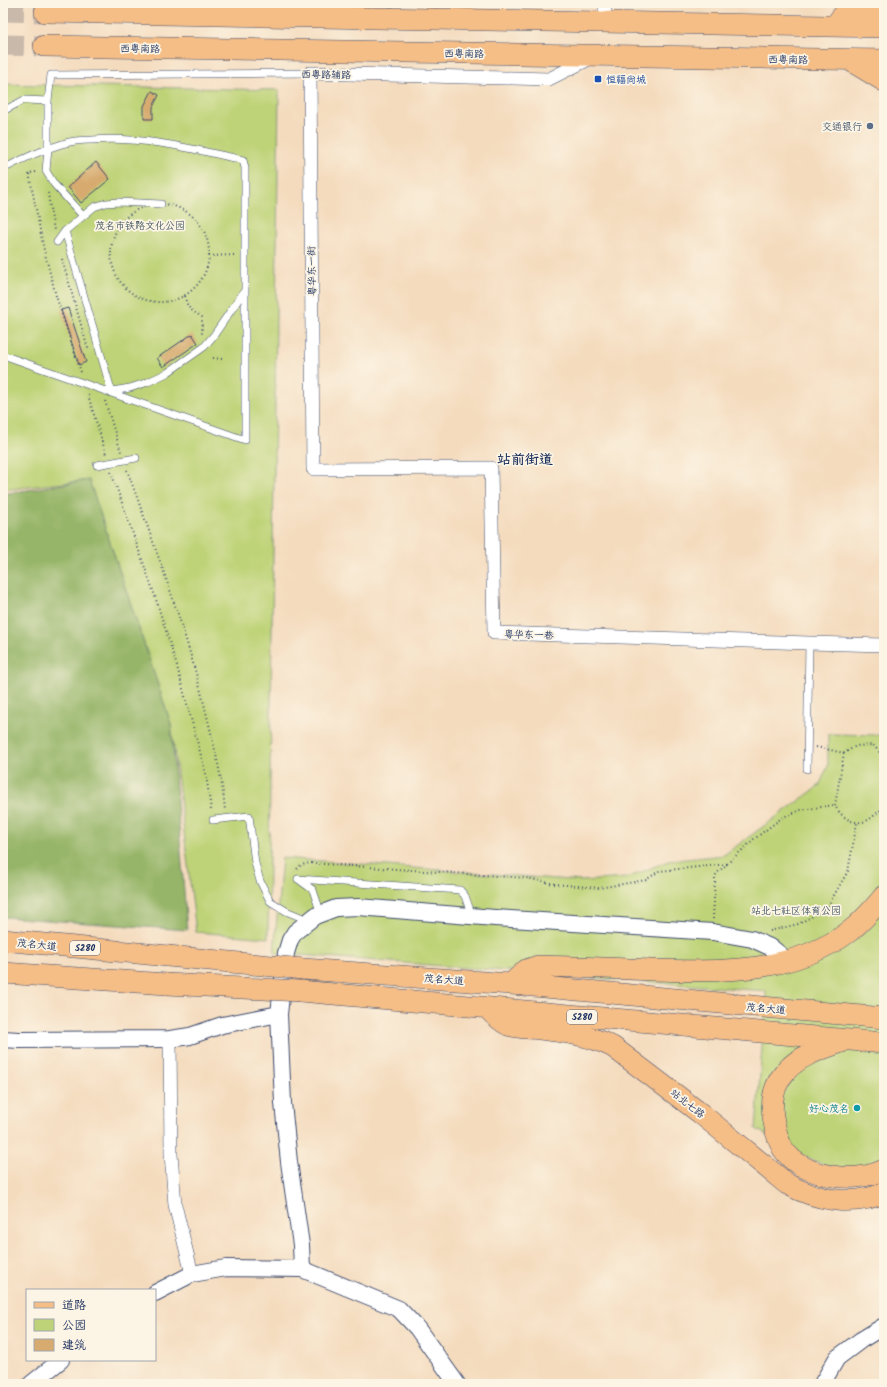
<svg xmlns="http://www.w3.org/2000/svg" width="887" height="1387" font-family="Kalam,'LXGW WenKai TC',sans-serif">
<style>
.green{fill:#bed377;stroke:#6c816a}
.forest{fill:#96b568;stroke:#587263}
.building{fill:#d7ab70}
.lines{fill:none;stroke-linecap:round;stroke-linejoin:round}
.primary-tunnel{stroke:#c9b9ab;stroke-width:21;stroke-dasharray:21 10;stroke-linecap:butt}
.service-casing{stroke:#3c496c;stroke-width:8}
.minor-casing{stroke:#3c496c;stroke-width:14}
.tertiary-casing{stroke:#3c496c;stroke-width:18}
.primary-casing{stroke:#3c496c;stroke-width:22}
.path{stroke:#3c496c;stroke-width:2;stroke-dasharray:1 3;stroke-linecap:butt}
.service{stroke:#fff;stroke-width:7}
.minor{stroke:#fff;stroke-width:13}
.tertiary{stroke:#fff;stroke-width:16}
.primary{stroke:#f6be87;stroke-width:21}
.primary-bridge-casing{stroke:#3c496c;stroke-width:22;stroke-linecap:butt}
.primary-bridge{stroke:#f6be87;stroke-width:21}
.transit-dot{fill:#1a4fb4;stroke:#fcf5e5;stroke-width:1.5}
.service-dot{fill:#5c6f8a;stroke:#fcf5e5;stroke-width:1.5}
.culture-dot{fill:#0f9aa8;stroke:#fcf5e5;stroke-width:1.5}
.labels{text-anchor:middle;stroke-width:3.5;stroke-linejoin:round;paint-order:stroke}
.shield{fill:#fcf5e5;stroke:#5e6a86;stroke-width:1}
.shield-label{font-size:9px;font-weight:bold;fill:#1b2f5e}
.street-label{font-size:10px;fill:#1b2f5e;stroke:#fcf5e5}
.transit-label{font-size:10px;fill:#164399;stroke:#fcf5e5;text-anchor:start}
.service-label{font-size:10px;fill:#4e5e75;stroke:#fcf5e5;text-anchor:end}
.park-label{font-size:10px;fill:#445864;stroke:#fcf5e5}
.culture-label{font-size:10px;fill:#0d838f;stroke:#fcf5e5;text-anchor:end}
.district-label{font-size:14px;font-weight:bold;fill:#1b2f5e;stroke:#fcf5e5}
</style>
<rect width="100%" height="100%" fill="#fcf5e5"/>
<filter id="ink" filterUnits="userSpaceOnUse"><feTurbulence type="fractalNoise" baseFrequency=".025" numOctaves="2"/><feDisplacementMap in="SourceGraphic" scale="8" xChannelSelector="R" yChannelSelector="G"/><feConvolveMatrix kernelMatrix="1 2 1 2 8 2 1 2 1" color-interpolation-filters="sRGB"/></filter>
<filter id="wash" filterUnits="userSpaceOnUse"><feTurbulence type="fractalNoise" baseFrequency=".012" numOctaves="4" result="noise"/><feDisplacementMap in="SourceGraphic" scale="16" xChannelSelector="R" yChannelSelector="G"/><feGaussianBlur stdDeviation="0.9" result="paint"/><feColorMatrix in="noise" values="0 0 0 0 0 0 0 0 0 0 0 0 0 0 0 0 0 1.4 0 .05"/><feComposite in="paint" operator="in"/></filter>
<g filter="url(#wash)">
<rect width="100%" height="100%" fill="#f4dbbe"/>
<!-- green -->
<path class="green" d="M3,84L279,90L268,938L196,932L171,724L89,480L3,490Z
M828,734L884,735V1164L838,1169L811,1160L756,1129L766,991L274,953L282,858L582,881L627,878L668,861L724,855L819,786L828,766Z"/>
<!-- forest -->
<path class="forest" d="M89,480L171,724L187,930L3,917V494Z"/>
<g id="blocks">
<!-- building -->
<path class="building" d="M152,91L159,95L153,107V119H144V106Z
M96,162L110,179L81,203L68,187Z
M68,308L86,362L79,365L61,310Z
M192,334L198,343L163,367L157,358Z"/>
</g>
</g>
<g filter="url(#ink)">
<use href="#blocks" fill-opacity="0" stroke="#3c496c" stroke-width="1"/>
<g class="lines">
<!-- primary-tunnel -->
<path class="primary-tunnel" d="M3,11L45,12
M3,45L44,46"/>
<defs>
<path id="service" d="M48,101V149L46,171L54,184L83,216
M3,111L24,100L48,101L51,75L310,73
M3,169C22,159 42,150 62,144C71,141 82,140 92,140C143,136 193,149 243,160L245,168V440L3,355
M65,231L112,393
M57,242L65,231L94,207L106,203L119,202L161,204
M112,391L130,388L148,382L167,373L204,347L214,335L245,290
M97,465L136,458
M807,769L809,643
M213,820L249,816L255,863L260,881L270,901L286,911L310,921
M298,879L460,890L465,896L472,916
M298,879L313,890L321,914"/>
<path id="minor" d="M605,22V3
M591,58L549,79L310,73L313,469L491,468L494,633L809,643L884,645
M170,1039L171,1154L175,1205L192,1274"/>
<path id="tertiary" d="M3,1039L19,1040L170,1039L190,1036L222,1025L279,1014
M302,1269L301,1245L289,1162L283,1103L279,1014L286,953L290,940L295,932L315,916L336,908L358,907L495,918L713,932L752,939L772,948L788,961
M155,1293L192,1274L226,1268L302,1269L399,1309L417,1328L457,1384
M31,1384L61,1360
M822,1384L837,1358L861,1340L884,1326"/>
<path id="primary" d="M45,12L884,27
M839,20L844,14L866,11L884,5
M44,46L884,60
M851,61L884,81
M3,940L168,956
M303,969L511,984L884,1018
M3,973L167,984
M511,984L526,970L538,966C576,967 613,968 651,970C719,972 793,974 850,931C863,921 874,908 884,896
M300,991L884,1043
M487,1008C493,1014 500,1021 508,1025C517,1028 529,1028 539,1029C564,1032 590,1035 613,1047L700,1113L787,1184C815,1200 853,1207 884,1193
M842,1042C823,1049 800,1055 786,1071C774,1084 771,1101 773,1117C775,1128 777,1139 783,1149C803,1178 854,1184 884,1170"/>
</defs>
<!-- service casing -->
<use href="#service" class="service-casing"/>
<!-- minor casing -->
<use href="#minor" class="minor-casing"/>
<!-- tertiary casing -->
<use href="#tertiary" class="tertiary-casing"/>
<!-- primary casing -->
<use href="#primary" class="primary-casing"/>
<!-- path -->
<path class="path" d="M36,172L29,173L44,250L56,296L81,372
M48,193L50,208L54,230
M111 253a49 49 0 1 1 98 0a49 49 0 1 1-98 0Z
M209,256L236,255
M62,259L88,349
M185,296C187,309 191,310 202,317V334
M213,358L222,359
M88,395L106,454
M105,401L121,452
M127,470C156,550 186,629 206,712C214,745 222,777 225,810
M111,472L154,593L176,663L206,774L211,810
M816,747L844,753L856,746L873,745L884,757
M844,753L835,805C840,817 855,827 868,820C873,817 878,812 883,808L884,805
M297,869L301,865L310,863L526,878L555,884L599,888L646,880L659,871L728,864
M713,919L715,878L716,874L754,839L783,817L801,810L835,805
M770,931L798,924L826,909L848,871L857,823"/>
<!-- service -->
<use href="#service" class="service"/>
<!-- minor -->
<use href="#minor" class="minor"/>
<!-- tertiary -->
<use href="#tertiary" class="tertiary"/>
<!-- primary -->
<use href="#primary" class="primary"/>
<defs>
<path id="primary-bridge" d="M168,956L303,969
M167,984L300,991"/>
</defs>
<!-- primary-bridge casing -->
<use href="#primary-bridge" class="primary-bridge-casing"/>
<!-- primary-bridge -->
<use href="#primary-bridge" class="primary-bridge"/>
</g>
</g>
<!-- markers -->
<rect class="transit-dot" x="594" y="75" width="8" height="8" rx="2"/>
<circle class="service-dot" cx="870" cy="126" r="4"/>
<circle class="culture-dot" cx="857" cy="1108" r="4"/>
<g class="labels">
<!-- shield labels -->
<g class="shield">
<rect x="70" y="941" width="30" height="14" rx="3"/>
<rect x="567" y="1010" width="30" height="14" rx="3"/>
</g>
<g class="shield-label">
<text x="85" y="951">S280</text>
<text x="582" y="1020">S280</text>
</g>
<!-- street labels -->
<g class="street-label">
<text transform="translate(140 48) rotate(1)" y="4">西粤南路</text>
<text transform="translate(464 53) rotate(1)" y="4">西粤南路</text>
<text transform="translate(788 59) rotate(1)" y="4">西粤南路</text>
<text transform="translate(326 74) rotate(1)" y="4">西粤路辅路</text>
<text transform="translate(311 271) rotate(-91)" y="4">粤华东一街</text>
<text transform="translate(529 634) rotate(2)" y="4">粤华东一巷</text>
<text transform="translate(37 944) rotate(6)" y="4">茂名大道</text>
<text transform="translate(444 979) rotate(4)" y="4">茂名大道</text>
<text transform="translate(766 1008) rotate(5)" y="4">茂名大道</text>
<text transform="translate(688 1103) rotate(38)" y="4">站北七路</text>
</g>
<!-- transit labels -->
<g class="transit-label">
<text x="606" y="83">恒福尚城</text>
</g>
<!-- service labels -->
<g class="service-label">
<text x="862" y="130">交通银行</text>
</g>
<!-- park labels -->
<g class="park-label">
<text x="140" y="229">茂名市铁路文化公园</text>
<text x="796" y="914">站北七社区体育公园</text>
</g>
<!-- culture labels -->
<g class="culture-label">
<text x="849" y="1112">好心茂名</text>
</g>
<!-- district labels -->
<g class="district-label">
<text x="525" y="464">站前街道</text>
</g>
</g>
<!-- margin -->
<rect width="887" height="1387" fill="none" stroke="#fcf5e5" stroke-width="16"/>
<!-- legend -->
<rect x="26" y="1289" width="130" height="72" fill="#fcf5e5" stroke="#a2a6af"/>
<rect x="34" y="1302" width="20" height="6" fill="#f6be87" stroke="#a2a6af"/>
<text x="62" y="1309" font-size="12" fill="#1b2f5e">道路</text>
<rect x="34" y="1319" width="20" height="12" fill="#bed377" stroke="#a2a6af"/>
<text x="62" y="1329" font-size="12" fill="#1b2f5e">公园</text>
<rect x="34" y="1339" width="20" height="12" fill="#d7ab70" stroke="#a2a6af"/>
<text x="62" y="1349" font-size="12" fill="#1b2f5e">建筑</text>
</svg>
